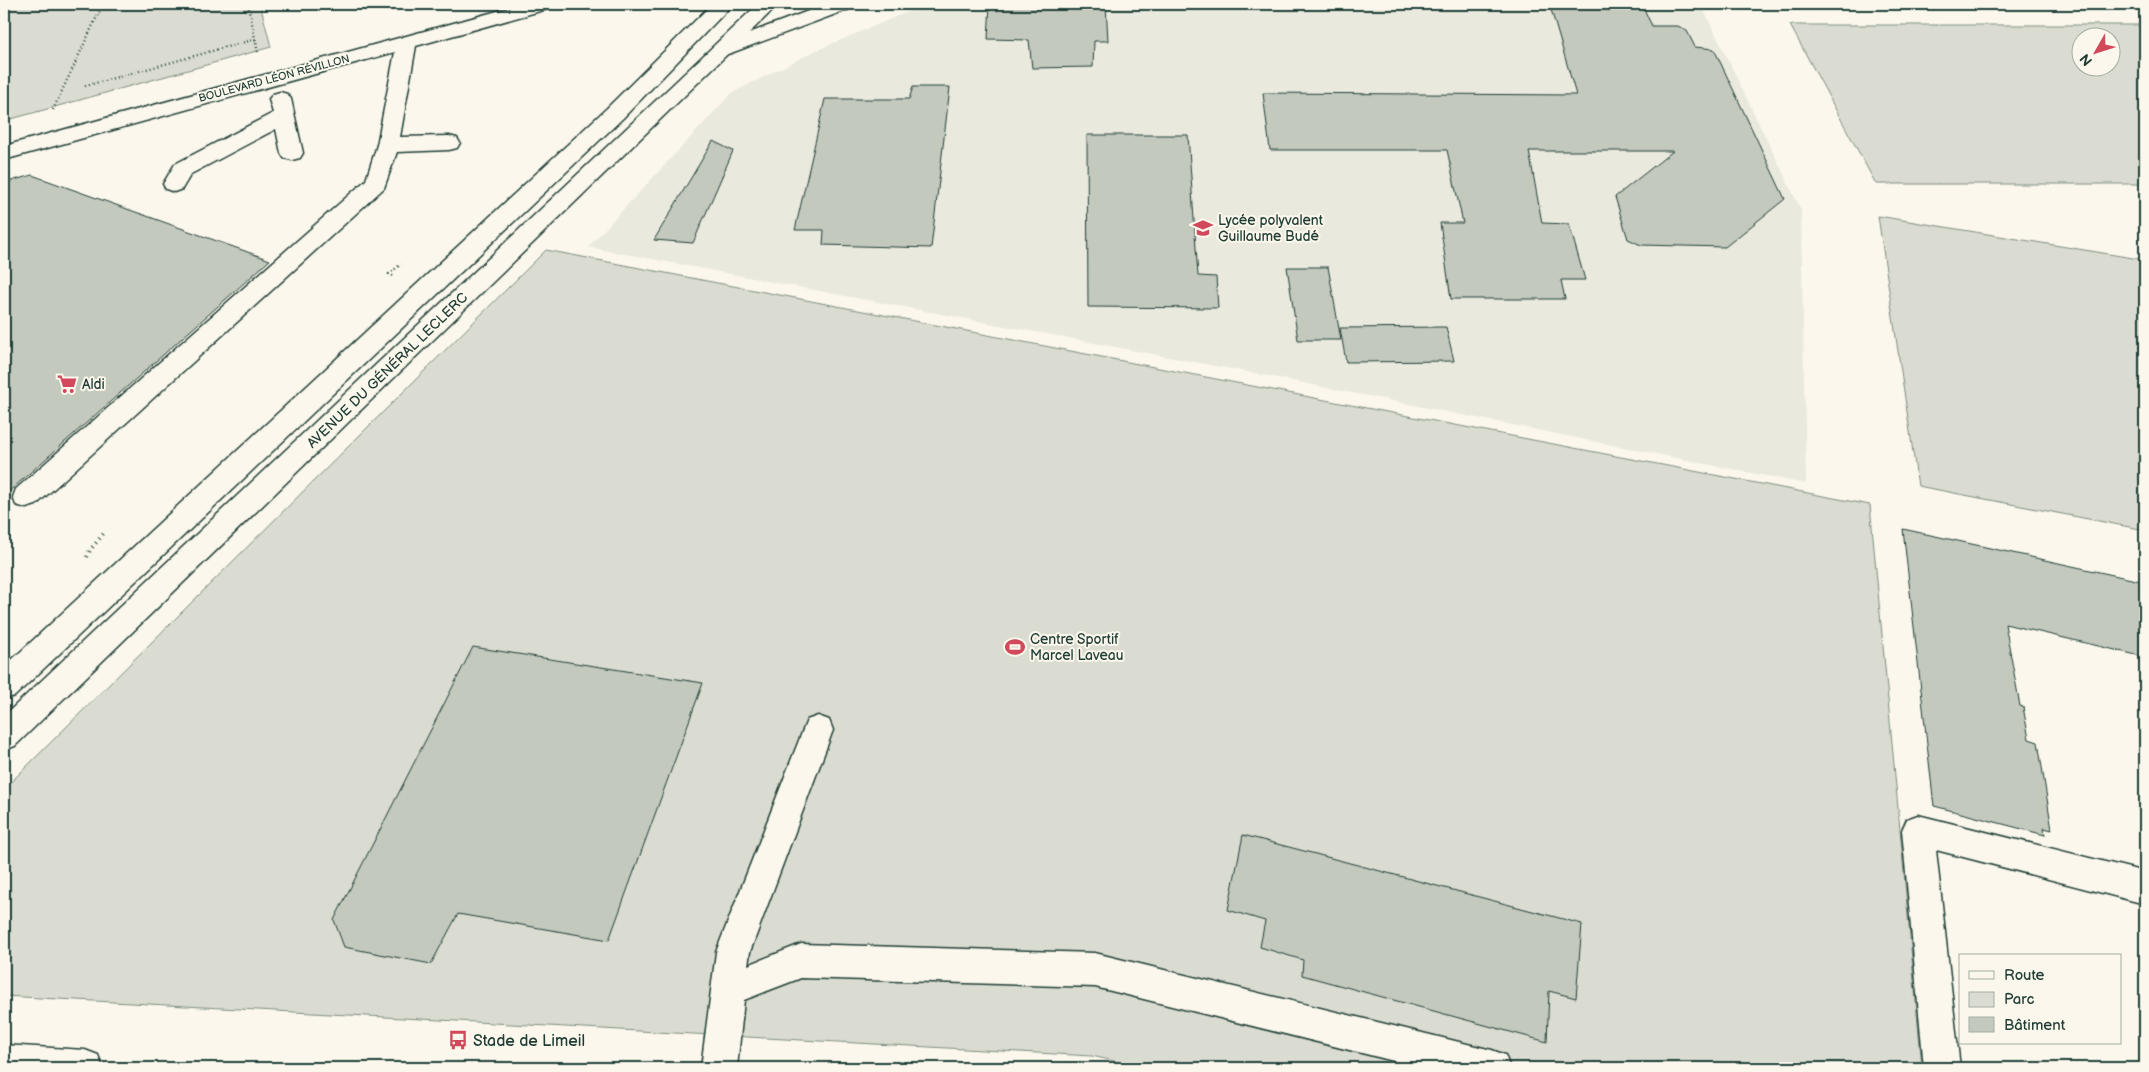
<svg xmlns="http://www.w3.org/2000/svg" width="2149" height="1072" font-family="'Balsamiq Sans',sans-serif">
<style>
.built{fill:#eae9de}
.green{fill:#dbdcd1;stroke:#7d8c82;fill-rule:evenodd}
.building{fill:#c4c9be;stroke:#1f3d34}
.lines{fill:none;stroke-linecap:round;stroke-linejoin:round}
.minor-casing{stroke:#1f3d34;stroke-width:3}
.major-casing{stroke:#1f3d34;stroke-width:3}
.path-far1{stroke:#1f3d34;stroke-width:2.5;stroke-dasharray:1 3;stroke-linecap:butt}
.path{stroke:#1f3d34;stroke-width:4;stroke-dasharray:1 4.5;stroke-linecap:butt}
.minor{fill:#fbf7ec;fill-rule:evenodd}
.major{fill:#fbf7ec;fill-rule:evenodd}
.labels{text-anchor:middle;stroke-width:4;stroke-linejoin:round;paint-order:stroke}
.far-street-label{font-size:11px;fill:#1f3d34;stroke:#fbf7ec}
.poi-label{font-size:14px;fill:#1f3d34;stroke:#fbf7ec;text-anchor:start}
.street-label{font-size:14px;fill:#1f3d34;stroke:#fbf7ec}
.near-poi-label{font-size:16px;fill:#1f3d34;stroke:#fbf7ec;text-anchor:start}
</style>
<rect width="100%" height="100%" fill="#fbf7ec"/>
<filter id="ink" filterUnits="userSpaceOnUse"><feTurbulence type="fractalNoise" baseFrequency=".02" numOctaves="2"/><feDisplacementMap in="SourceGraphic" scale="10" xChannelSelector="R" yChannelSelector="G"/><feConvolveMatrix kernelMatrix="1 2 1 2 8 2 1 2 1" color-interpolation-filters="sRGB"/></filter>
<g filter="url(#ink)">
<!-- built -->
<path class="built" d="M926,4H1701L1801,210L1806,484L1273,377L588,247L732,93L815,51Z"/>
<!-- green -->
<path class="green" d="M4,4H260L271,47L4,121Z
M1790,25H2145V184H1876ZM2082,38H2112V68H2082Z
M1878,216L2145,260V530L1918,486Z
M546,250L1870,505L1922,1068H1144L1092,1056L4,996V789Z"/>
<!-- building -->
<path class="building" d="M990,4H1106L1108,41H1094L1093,67L1032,68L1029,40L988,39Z
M1550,6L1643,7L1652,26H1678L1687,31L1695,47L1714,49L1785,199L1725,247L1641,245L1628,239L1615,197L1673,151H1529L1542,223L1569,224L1585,280H1561L1565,299H1451L1440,223H1463L1447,150H1270L1263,93L1576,95Z
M913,87H950L931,248L823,245L824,230H795L825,99H909Z
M1087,135H1188L1198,276L1216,277L1218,308L1088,307Z
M713,141L733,151L693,243L654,240Z
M32,175L270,260L4,496V183Z
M1287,267H1328L1341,340H1298Z
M1446,327L1454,361L1346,362L1340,328Z
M1903,529L2145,582V657L2005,624L2020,706L2023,707L2029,739L2038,742L2052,830L2044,828L2045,835L1934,806Z
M473,647L703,683L609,940L458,914L431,964L344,947L334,920Z
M1243,835L1582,924L1576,998L1549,991L1547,1042L1302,975L1303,960L1260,947L1265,921L1228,910Z"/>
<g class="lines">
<defs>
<path id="minor" d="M523,4H554L551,8L416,46L400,137L449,136L457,138L460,143L457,148L449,150L397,152L384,188L36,505L26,508L16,505L13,497L16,489L366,180L377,145L395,52L4,160V146Z
M827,4H855L852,8L731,53L724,55L717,53L714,49L717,45Z
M280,92L287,94L291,99L303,153L300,158L292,160L284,158L281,153L276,129L191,174L182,189L174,192L166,189L163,184L175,164L273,113L269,99L273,94Z
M818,716L829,720L833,730L750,952L748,965L801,944L1095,953L1492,1050L1505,1055L1510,1068H1422L1095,987L801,978L744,1000L737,1068H701L716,952L803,730L807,720Z
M1918,815L2145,872V904L1936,850L1960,1068H1924L1902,830L1907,819Z"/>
<path id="major" d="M712,4H733L623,118L15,696L4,699V667L607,108Z
M758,4H779L15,746L4,750V716Z
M4,1045L85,1050L98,1055L103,1068H4Z"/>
</defs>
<!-- minor casing -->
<use href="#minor" class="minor-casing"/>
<!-- major casing -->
<use href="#major" class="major-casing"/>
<!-- path-far1 -->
<path class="path-far1" d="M248,4L258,53
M85,86L256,39
M53,110L103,4
M393,276L389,274L401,264"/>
<!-- path -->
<path class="path" d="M87,557L90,550L105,532"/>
<!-- minor -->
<use href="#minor" class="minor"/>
<!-- major -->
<use href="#major" class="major"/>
</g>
</g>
<!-- icons -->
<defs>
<symbol id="school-bare" viewBox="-9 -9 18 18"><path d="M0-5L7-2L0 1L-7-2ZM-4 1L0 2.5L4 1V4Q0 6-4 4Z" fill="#d1495b" stroke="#fbf7ec" stroke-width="2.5" paint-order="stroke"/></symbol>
<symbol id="supermarket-bare" viewBox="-9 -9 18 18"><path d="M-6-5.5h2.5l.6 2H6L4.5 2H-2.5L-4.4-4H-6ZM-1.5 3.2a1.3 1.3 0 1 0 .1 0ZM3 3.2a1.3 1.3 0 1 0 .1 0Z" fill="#d1495b" stroke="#fbf7ec" stroke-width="2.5" paint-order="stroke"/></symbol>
<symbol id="stadium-bare" viewBox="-9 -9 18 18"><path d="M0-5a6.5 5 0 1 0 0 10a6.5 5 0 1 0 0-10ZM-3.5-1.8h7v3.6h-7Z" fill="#d1495b" stroke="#fbf7ec" stroke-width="2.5" paint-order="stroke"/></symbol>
<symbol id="bus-bare" viewBox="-9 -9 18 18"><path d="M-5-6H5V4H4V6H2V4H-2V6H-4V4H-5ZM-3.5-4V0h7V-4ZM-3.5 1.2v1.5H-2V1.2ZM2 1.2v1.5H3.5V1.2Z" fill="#d1495b" stroke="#fbf7ec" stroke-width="2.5" paint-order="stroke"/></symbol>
</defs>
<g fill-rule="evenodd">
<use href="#school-bare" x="1189" y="214" width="28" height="28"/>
<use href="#supermarket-bare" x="53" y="370" width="28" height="28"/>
<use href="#stadium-bare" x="1001" y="633" width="28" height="28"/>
<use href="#bus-bare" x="444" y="1026" width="28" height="28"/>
</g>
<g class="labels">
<!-- far-street labels -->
<g class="far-street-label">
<text transform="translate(274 78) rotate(-15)" y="4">BOULEVARD LÉON RÉVILLON</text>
</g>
<!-- poi labels -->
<g class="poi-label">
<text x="1218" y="225">Lycée polyvalent<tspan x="1218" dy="16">Guillaume Budé</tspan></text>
<text x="82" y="389">Aldi</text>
<text x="1030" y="644">Centre Sportif<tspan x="1030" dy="16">Marcel Laveau</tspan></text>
</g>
<!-- street labels -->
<g class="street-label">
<text transform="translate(387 370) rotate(-44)" y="5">AVENUE DU GÉNÉRAL LECLERC</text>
</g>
<!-- near-poi labels -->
<g class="near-poi-label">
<text x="473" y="1046">Stade de Limeil</text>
</g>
</g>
<!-- margin -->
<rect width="2149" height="1072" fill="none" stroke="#fbf7ec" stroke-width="20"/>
<rect x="10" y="10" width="2129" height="1052" fill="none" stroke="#1f3d34" stroke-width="2" filter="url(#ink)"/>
<!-- legend -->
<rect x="1959" y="954" width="162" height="90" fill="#fbf7ec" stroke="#a3ada2"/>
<rect x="1969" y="971" width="25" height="8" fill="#fbf7ec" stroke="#a3ada2"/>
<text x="2004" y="980" font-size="15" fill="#1f3d34">Route</text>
<rect x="1969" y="992" width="25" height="15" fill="#dbdcd1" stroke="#a3ada2"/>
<text x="2004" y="1004" font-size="15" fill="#1f3d34">Parc</text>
<rect x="1969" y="1017" width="25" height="15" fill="#c4c9be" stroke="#a3ada2"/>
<text x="2004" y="1030" font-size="15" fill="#1f3d34">Bâtiment</text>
<!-- north arrow -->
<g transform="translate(2096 52) rotate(231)"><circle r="24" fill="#fbf7ec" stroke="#a3ada2"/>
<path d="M0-4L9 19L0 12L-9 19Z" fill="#d1495b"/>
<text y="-8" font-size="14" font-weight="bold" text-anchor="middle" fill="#1f3d34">N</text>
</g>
</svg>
